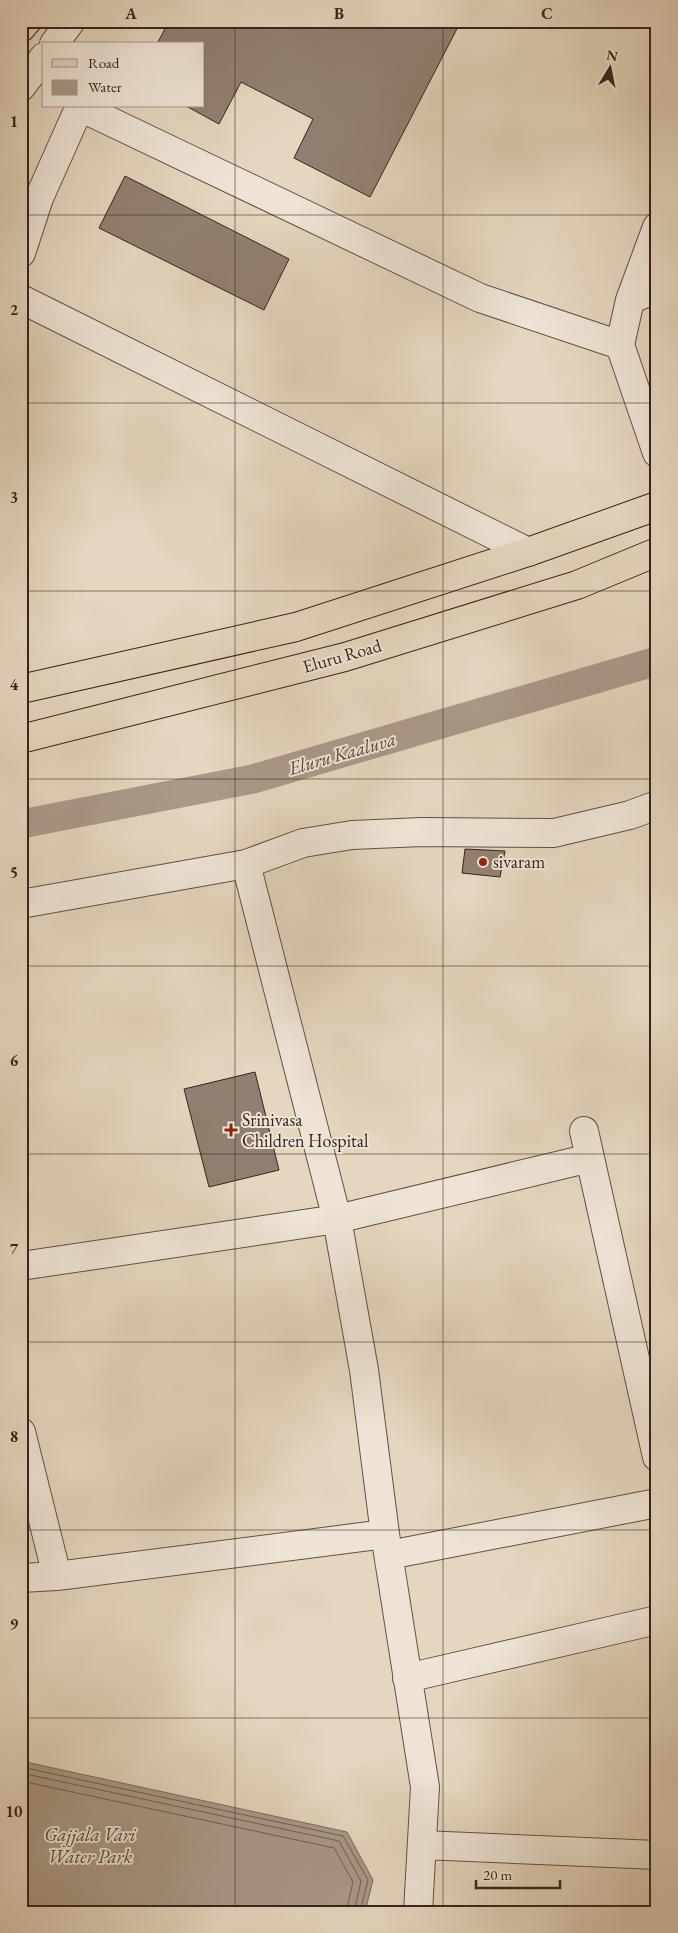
<svg xmlns="http://www.w3.org/2000/svg" width="678" height="1933" font-family="'EB Garamond',serif">
<style>
.water{fill:#a99988;stroke:#7b6a5d}
.lines{fill:none;stroke-linecap:round;stroke-linejoin:round}
.shore{stroke:#705e52;stroke-width:1}
.canal{stroke:#a99988;stroke-width:29}
.building{fill:#918071;stroke:#37231c}
.minor-casing{stroke:#625045;stroke-width:30}
.major-casing{stroke:#37231c;stroke-width:30}
.minor{stroke:#ede4d5;stroke-width:28}
.major{stroke:#e4d6bf;stroke-width:28}
.grid{fill:none;stroke:#37231c;stroke-width:1;stroke-opacity:0.55}
.poi-dot{fill:#8f2418;stroke:#ede4d5;stroke-width:2}
.labels{text-anchor:middle;stroke-width:4;stroke-linejoin:round;paint-order:stroke}
.street-label{font-size:18px;fill:#37231c;stroke:#ede4d5}
.poi-label{font-size:18px;fill:#37231c;stroke:#ede4d5;text-anchor:start}
.water-label{font-size:19px;font-style:italic;fill:#59463c;stroke:#ede4d5}
.neatline{fill:none;stroke:#37231c;stroke-width:2}
.grid-label{font-size:16px;text-anchor:middle;font-weight:bold;fill:#37231c}
</style>
<rect width="100%" height="100%" fill="#e4d6bf"/>
<filter id="stains"><feTurbulence type="fractalNoise" baseFrequency=".004" numOctaves="4"/><feColorMatrix values="0 0 0 0 .2 0 0 0 0 .09 0 0 0 0 .02 0 0 0 .5 -.17"/></filter>
<radialGradient id="worn" r=".72"><stop offset=".6" stop-color="#630" stop-opacity="0"/><stop offset="1" stop-color="#630" stop-opacity=".3"/></radialGradient>
<!-- water -->
<path class="water" d="M21,1761L347,1832L373,1880L365,1912H21Z"/>
<g class="lines">
<!-- shore -->
<path class="shore" d="M21,1767L343,1836L368,1880L360,1912
M21,1773L339,1841L361,1881L354,1912
M21,1781L334,1848L353,1882L346,1912"/>
<!-- canal -->
<path class="canal" d="M21,824L253,779L657,661"/>
</g>
<!-- building -->
<path class="building" d="M169,21H461L370,197L294,158L313,119L241,82L219,124L186,106H204V44H157Z
M125,176L289,259L264,310L99,228Z
M465,849L505,851L500,877L462,873Z
M255,1072L279,1170L209,1187L184,1089Z"/>
<g class="lines">
<defs>
<path id="minor" d="M54,44L71,21
M21,87L44,57
M80,107L480,298L620,345
M21,253L39,198L80,106
M657,288L630,300L620,345L657,453
M21,299L528,552
M630,300L657,227
M21,904L246,864L303,843L352,835L422,832L554,833L630,815L657,805
M584,1131L657,1457
M21,1266L337,1219L590,1158
M21,1432L57,1576L21,1578
M385,1534L425,1787L418,1912
M389,1555L657,1503
M57,1576L385,1534L364,1370L337,1219L246,864
M407,1678L657,1620
M422,1845L657,1855"/>
<path id="major" d="M21,28L27,21
M21,689L296,627L528,552L657,506
M21,739L345,657L577,585L657,552"/>
</defs>
<!-- minor casing -->
<use href="#minor" class="minor-casing"/>
<!-- major casing -->
<use href="#major" class="major-casing"/>
<!-- minor -->
<use href="#minor" class="minor"/>
<!-- major -->
<use href="#major" class="major"/>
</g>
<!-- grid -->
<path class="grid" d="M235,21V1912M443,21V1912M21,215H657M21,403H657M21,591H657M21,779H657M21,966H657M21,1154H657M21,1342H657M21,1530H657M21,1718H657"/>
<!-- markers -->
<g class="poi-dot">
<circle cx="483" cy="862" r="5"/>
<path d="M228.5 1122.5h5v5h5v5h-5v5h-5v-5h-5v-5h5z"/>
</g>
<g class="labels">
<!-- street labels -->
<g class="street-label">
<text transform="translate(342 656) rotate(-16)" y="6">Eluru Road</text>
</g>
<!-- poi labels -->
<g class="poi-label">
<text x="493" y="868">sivaram</text>
<text x="242" y="1126">Srinivasa<tspan x="242" dy="21">Children Hospital</tspan></text>
</g>
<!-- water labels -->
<g class="water-label">
<text transform="translate(342 753) rotate(-16)" y="7">Eluru Kaaluva</text>
<text x="90" y="1841">Gajjala Vari<tspan x="90" dy="22">Water Park</tspan></text>
</g>
</g>
<!-- margin -->
<rect width="678" height="1933" fill="none" stroke="#e4d6bf" stroke-width="55"/>
<!-- legend -->
<rect x="42" y="42" width="162" height="65" fill="#ede4d5" stroke="#a4978b"/>
<rect x="52" y="59" width="25" height="8" fill="#e4d6bf" stroke="#a4978b"/>
<text x="88" y="68" font-size="15" fill="#37231c">Road</text>
<rect x="52" y="80" width="25" height="15" fill="#a99988" stroke="#a4978b"/>
<text x="88" y="92" font-size="15" fill="#37231c">Water</text>
<!-- north arrow -->
<g transform="translate(610 68) rotate(10)" stroke="#ede4d5" stroke-width="4" paint-order="stroke">
<path d="M0-4L9 19L0 12L-9 19Z" fill="#37231c"/>
<text y="-8" font-size="14" font-weight="bold" text-anchor="middle" fill="#37231c">N</text>
</g>
<!-- scale -->
<path d="M476 1880v8h84v-8" fill="none" stroke="#37231c" stroke-width="2.5"/>
<text x="483" y="1880" font-size="15" fill="#37231c" stroke="#ede4d5" stroke-width="4" paint-order="stroke">20 m</text>
<rect x="28" y="28" width="622" height="1878" class="neatline"/>
<g class="grid-label">
<text x="131" y="19">A</text>
<text x="339" y="19">B</text>
<text x="547" y="19">C</text>
<text x="14" y="127">1</text>
<text x="14" y="315">2</text>
<text x="14" y="503">3</text>
<text x="14" y="690">4</text>
<text x="14" y="878">5</text>
<text x="14" y="1066">6</text>
<text x="14" y="1254">7</text>
<text x="14" y="1442">8</text>
<text x="14" y="1629">9</text>
<text x="14" y="1817">10</text>
</g>
<rect width="100%" height="100%" filter="url(#stains)"/>
<rect width="100%" height="100%" fill="url(#worn)"/>
</svg>
